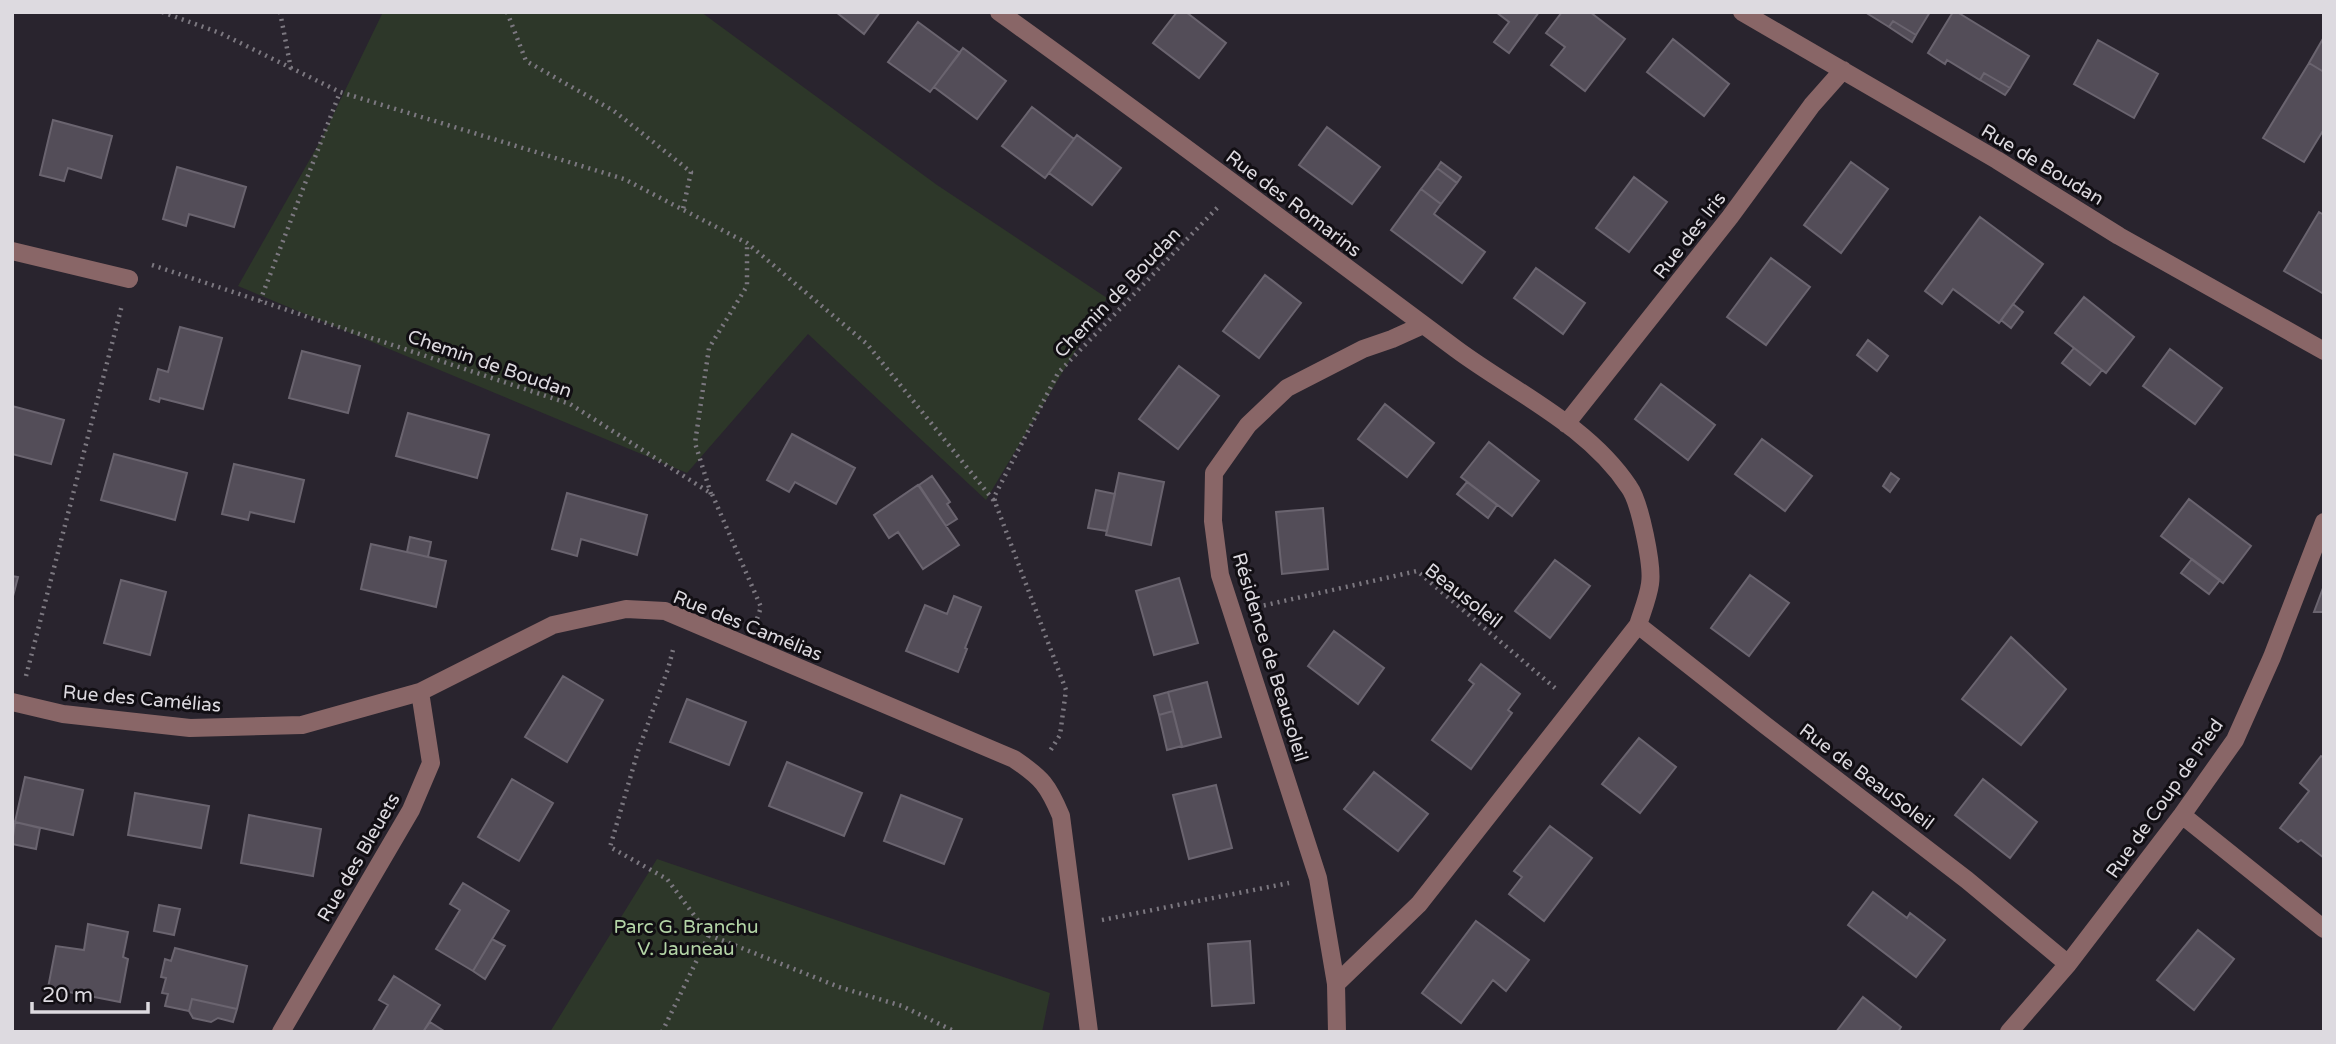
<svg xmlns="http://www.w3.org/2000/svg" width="2336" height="1044" font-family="'Varela Round',sans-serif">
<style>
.green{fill:#2d3729}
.building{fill:#534d58;stroke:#6a646f;stroke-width:2}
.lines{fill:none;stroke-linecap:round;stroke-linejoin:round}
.path{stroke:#7c7880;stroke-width:4.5;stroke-dasharray:2 5;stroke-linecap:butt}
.minor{stroke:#896667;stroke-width:18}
.labels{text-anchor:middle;stroke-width:6;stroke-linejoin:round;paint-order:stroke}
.street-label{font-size:19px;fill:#dddae0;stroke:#110e13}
.park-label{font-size:19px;fill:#b3d4a6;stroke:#110e13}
</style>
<rect width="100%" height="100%" fill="#29242e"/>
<!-- green -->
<path class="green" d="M383,12H701L937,185L1107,298L986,500L808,334L687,473L238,286L322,138Z
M657,859L1050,993L1042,1032H550Z"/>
<!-- building -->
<path class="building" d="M836,12H880L864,34Z
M1177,12H1186L1226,43L1199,78L1153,43Z
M1496,12H1539L1509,53L1494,42L1509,22Z
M1562,12H1590L1625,39L1585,91L1551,65L1565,47L1546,33Z
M1865,12H1930L1916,35L1893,21L1889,27Z
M1953,12H1957L2029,56L2010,88L1984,73L1980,80L1947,60L1945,64L1928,53Z
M1893,21L1916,35L1912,42L1889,27Z
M918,22L960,53L930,92L888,62Z
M2324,37V72L2309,63Z
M1673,39L1729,84L1704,116L1647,72Z
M2098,40L2158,74L2134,118L2074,84Z
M963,48L1006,81L977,119L934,87Z
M2309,63L2324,72V129L2304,162L2263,138Z
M1984,73L2010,88L2005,95L1980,80Z
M1032,107L1074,139L1045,178L1002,146Z
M53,120L112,136L101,178L68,168L64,181L40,175Z
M1327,127L1380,167L1352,204L1299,165Z
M1077,135L1121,168L1092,205L1049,173Z
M1441,162L1461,177L1457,183L1437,168Z
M1851,162L1888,189L1841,253L1804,225Z
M177,167L246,187L234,227L189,214L186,226L163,219Z
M1437,168L1457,183L1441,204L1421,189Z
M1634,177L1667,202L1629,252L1596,228Z
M1421,189L1441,204L1434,214L1485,252L1462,283L1391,230Z
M2319,212L2324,215V294L2284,271Z
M1980,217L2043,264L1999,323L1953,289L1942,304L1925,291Z
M1771,258L1810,287L1766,345L1727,317Z
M1536,268L1585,303L1563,334L1514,298Z
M1265,275L1301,303L1259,358L1223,331Z
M2084,297L2134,337L2106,373L2055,333Z
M2013,304L2023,312L2011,328L2001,320Z
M180,327L222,338L203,409L160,398L159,402L150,399L158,369L168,372Z
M1868,340L1888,356L1877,371L1857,355Z
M2074,348L2102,370L2090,385L2062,363Z
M2170,349L2222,388L2195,424L2143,386Z
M302,351L360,366L348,413L289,398Z
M1179,366L1219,396L1178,449L1139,419Z
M1661,384L1715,425L1688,460L1635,419Z
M1385,404L1434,443L1407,477L1358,439Z
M12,406L64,420L51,464L12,454Z
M408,413L489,435L477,478L396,456Z
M792,434L855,468L836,504L795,482L789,492L767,480Z
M1762,439L1812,476L1785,511L1735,474Z
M1489,442L1539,481L1512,516L1461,477Z
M114,454L187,473L175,520L101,500Z
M234,464L304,480L294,522L250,512L248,520L222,514Z
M1119,473L1164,482L1151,545L1106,535Z
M1891,473L1899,479L1890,492L1883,486Z
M932,476L950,502L947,504L957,519L946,526L919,485Z
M1467,482L1497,505L1488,518L1457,494Z
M918,485L959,545L923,569L898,532L889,538L874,515Z
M1096,490L1115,494L1107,531L1088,528Z
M567,493L647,515L637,555L581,539L577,556L552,549Z
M2189,499L2251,546L2223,583L2161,536Z
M1323,508L1328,569L1282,574L1276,512Z
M410,537L431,542L428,557L407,552Z
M371,544L446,561L436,607L361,589Z
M2192,559L2220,580L2209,594L2181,573Z
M1555,560L1590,586L1550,638L1515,611Z
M1750,575L1789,603L1749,656L1711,628Z
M12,576L18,577L12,600Z
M1179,578L1198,643L1154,655L1136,591Z
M121,580L166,592L150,655L104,643Z
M2324,583V612H2314L2323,588Z
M954,596L981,607L965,648L967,649L958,672L906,651L925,605L947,614Z
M1334,631L1384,668L1358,704L1308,666Z
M2011,637L2066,689L2021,745L1962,699Z
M1481,664L1520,694L1508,710L1512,713L1471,769L1432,740L1474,684L1469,680Z
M563,676L603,700L567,762L525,737Z
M1207,682L1221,737L1182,747L1168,692Z
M1168,692L1173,711L1159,715L1154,696Z
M687,699L746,722L729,765L670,742Z
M1173,711L1182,746L1167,750L1159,715Z
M1639,738L1676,767L1640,813L1602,784Z
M2321,756L2324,758V858L2301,840L2298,842L2280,828L2309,791L2300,783Z
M787,762L862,793L844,836L769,806Z
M1374,772L1428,814L1398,851L1344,809Z
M25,777L83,790L73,835L15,822Z
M512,779L553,803L519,861L478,837Z
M1983,779L2037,822L2010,858L1955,815Z
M1216,785L1232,848L1189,859L1173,795Z
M135,793L209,806L201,848L128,835Z
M901,795L962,819L944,864L884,841Z
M249,815L321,829L313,876L241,863Z
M15,822L40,828L36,849L12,844Z
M1550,826L1592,858L1544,921L1509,894L1522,877L1514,871Z
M463,883L509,911L473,971L436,949L460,910L450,904Z
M1873,892L1907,918L1910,913L1945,940L1916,977L1848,925Z
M159,905L180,909L174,935L154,931Z
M1476,921L1529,960L1506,991L1493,980L1461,1023L1422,993Z
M88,924L128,932L123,957L128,959L120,1002L48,988L56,946L84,950Z
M2198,930L2234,959L2194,1010L2157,980Z
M492,939L505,946L485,979L473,971Z
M1250,941L1254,1003L1212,1006L1208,944Z
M175,948L247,966L237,1009L192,999L189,1011L165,1006L168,994L162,993L166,978L161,977L165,959L171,961Z
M394,976L440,1005L423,1032H372L388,1005L379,1000Z
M1863,997L1901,1027L1898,1032H1836Z
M192,999L237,1009L233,1022L218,1018L211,1022L193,1018L189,1011Z
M430,1022L444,1031V1032H423Z"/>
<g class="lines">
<!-- path -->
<path class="path" d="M162,12L220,33L340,92L624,179L747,243L867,344L995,502L1066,690L1060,735L1050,751
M280,12L291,69
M507,12L526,61L614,111L691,172L683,209
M152,265L570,404L712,494L761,607L757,619
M260,301L340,92
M711,494L695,443L709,348L747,286V243
M995,501L994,497L1058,373L1219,206
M1257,607L1417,571L1555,688
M26,676L122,305
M1102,920L1289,883
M709,935L839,987L902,1006L956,1032
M662,1032L709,935L667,879L610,847L638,751L668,669L674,646"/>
<!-- minor -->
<path class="minor" d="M999,12C1153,122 1304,236 1456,349C1514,392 1588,425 1629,487C1640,502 1653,566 1650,584C1648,598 1642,612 1638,625L1419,904L1336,984L1318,878L1220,575L1213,521L1214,473L1248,425L1287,388L1363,349L1392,339L1423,325
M1742,12L1997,160L2119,236L2324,351
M12,251L129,279
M1566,424L1730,217L1812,105L1843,70
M1638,625L1765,725L1967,880L2068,964
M12,702L63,714L190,728L302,725L420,692L553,625L626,609L665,611L1014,759C1042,778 1048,785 1061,816L1089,1032
M2182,815L2324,929
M1336,984L1337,1032
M281,1032L411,810L431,763L420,692
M2009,1032L2068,964L2182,815L2235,740L2272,657L2324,522"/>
</g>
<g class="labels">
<!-- street labels -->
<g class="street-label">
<text transform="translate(2043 164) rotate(31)" y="7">Rue de Boudan</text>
<text transform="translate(1294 203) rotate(37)" y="7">Rue des Romarins</text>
<text transform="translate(1689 235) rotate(-52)" y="7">Rue des Iris</text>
<text transform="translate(1117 292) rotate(-46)" y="7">Chemin de Boudan</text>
<text transform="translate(490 363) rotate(19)" y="7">Chemin de Boudan</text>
<text transform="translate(1464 595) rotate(38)" y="7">Beausoleil</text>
<text transform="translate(748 625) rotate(22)" y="7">Rue des Camélias</text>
<text transform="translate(1271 657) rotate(73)" y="7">Résidence de Beausoleil</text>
<text transform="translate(142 698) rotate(5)" y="7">Rue des Camélias</text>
<text transform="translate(1867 776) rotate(37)" y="7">Rue de BeauSoleil</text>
<text transform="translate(2164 798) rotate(-55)" y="7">Rue de Coup de Pied</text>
<text transform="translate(358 857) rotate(-60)" y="7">Rue des Bleuets</text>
</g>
<!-- park labels -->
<g class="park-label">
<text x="686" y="933">Parc G. Branchu<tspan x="686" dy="22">V. Jauneau</tspan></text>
</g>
</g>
<!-- border -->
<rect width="2336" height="1044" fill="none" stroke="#dddae0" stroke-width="28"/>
<!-- scale -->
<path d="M32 1002v10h116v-10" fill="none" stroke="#dddae0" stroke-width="3.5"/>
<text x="42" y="1002" font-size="21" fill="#dddae0" stroke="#110e13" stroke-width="5" paint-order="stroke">20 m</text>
</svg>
